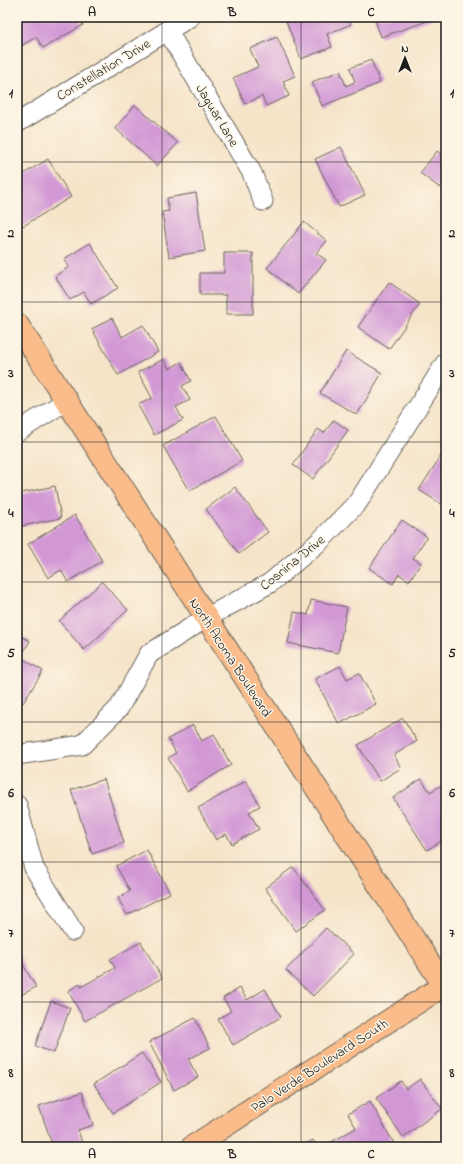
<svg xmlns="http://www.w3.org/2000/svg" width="463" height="1164" font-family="'Indie Flower',sans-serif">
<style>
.building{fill:#d298d6}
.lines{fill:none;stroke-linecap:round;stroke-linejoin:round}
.minor-casing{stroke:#686259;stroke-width:21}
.major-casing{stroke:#686259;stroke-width:24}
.minor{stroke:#fff;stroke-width:19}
.major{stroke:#f9bc8a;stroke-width:22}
.grid{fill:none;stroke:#1c1c1c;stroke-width:1;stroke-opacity:0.55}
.labels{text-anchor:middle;stroke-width:3;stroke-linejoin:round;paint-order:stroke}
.street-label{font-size:14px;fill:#1c1c1c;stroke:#fcf5e5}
.neatline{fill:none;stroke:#1c1c1c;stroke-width:1.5}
.grid-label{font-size:13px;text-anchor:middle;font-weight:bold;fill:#1c1c1c}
</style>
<rect width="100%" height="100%" fill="#fcf5e5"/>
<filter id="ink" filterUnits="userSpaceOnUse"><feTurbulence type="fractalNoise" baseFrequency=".025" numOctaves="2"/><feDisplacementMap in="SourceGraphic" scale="8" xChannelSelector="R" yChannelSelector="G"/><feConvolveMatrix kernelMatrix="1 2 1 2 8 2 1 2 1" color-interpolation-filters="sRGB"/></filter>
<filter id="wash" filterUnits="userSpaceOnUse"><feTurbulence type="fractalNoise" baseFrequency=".012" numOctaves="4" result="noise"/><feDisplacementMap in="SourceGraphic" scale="16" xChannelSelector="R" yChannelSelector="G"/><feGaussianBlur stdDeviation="0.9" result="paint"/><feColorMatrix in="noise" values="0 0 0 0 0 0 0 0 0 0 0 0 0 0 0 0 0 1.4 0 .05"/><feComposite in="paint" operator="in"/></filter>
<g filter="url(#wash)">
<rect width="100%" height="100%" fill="#f6e4c9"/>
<g id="blocks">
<!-- building -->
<path class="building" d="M21,17H78L83,25L43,48L36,37L21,46L17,39V19Z
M295,17H348L351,24L327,34L332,47L301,59L286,21Z
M374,17H432L433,19L381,37Z
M277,37L295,76L283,81L289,96L266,106L262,96L245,104L233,78L258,67L250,49Z
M371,60L380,83L322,106L312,82L340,71L346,86L355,82L350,68Z
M135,105L178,143L157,166L115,128Z
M341,147L365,195L339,207L315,159Z
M437,151L446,158V180L440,188L420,173Z
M48,159L71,197L23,226L17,217V178Z
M196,193L205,251L169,257L162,212L169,211L167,198Z
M304,222L327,241L316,253L326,260L298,294L267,268Z
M90,243L118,288L91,304L84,292L70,300L55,276L69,267L64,259Z
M224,253H253V314H226V295H200V273H224Z
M389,282L420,304L389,349L358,327Z
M112,318L122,337L143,325L158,352L118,375L92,329Z
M346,351L382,373L357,415L320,393Z
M164,359L169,369L181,362L191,381L182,386L190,400L176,407L183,420L154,435L138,405L152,398L138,372Z
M216,416L242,461L189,491L163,446Z
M334,420L348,430L313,479L293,465L318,429L324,433Z
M446,448V507L419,490Z
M55,486L61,518L17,527V494Z
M235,487L268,532L239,554L206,509Z
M75,515L102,561L68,582L61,570L48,578L28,544Z
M402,520L427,537L413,558L421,563L409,581L399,574L393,584L369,568Z
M102,582L128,610L84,650L59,621Z
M311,600L347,607L338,653L288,643L294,612L308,615Z
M17,634L30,641L20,657L43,671L23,703L17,700Z
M340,666L347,679L359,673L376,704L339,724L315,679Z
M403,718L417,741L394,755L401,768L380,781L358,745Z
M193,725L202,741L214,734L231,765L187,791L168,758L176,753L168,739Z
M104,779L124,843L92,854L71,790Z
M421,779L430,792L440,786L446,795V803L443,805L446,809V838L427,850L393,798Z
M246,781L260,806L249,812L259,829L232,844L226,834L216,840L198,808Z
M147,850L170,893L127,915L118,898L130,891L116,866Z
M293,867L325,910L296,931L265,888Z
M326,928L354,954L313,996L286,970Z
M141,942L162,978L85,1021L68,991L80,984L81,987L115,968L110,959Z
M17,954L36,987L17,997Z
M240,988L247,1000L265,989L281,1017L233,1045L218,1019L231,1011L223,998Z
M51,1001L70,1008L54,1053L35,1046Z
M195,1018L210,1048L188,1059L198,1077L174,1090L149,1042Z
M142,1053L161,1082L113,1113L94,1084Z
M420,1079L442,1109L403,1137L376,1098L401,1081L406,1089Z
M82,1092L93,1125L78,1130L83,1146L79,1147H53L39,1106Z
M370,1101L396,1147H327L326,1145L356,1128L348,1114Z
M313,1140L317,1147H302Z"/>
</g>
</g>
<g filter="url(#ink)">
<use href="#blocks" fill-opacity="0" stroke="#686259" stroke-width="1"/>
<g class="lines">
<defs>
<path id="minor" d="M167,30L252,173L263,201
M17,123L190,17
M17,432L66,401
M17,755L82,745L119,708L149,654L206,618L270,583L320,541L358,502L446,362
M17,805L34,868L73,931"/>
<path id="major" d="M17,324L446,989
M192,1147L446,984"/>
</defs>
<!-- minor casing -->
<use href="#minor" class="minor-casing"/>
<!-- major casing -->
<use href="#major" class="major-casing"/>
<!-- minor -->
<use href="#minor" class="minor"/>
<!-- major -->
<use href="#major" class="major"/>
</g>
</g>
<!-- grid -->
<path class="grid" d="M162,17V1147M301,17V1147M17,162H446M17,302H446M17,442H446M17,582H446M17,722H446M17,862H446M17,1002H446"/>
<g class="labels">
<!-- street labels -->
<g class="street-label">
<text transform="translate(103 69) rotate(-31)" y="5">Constellation Drive</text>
<text transform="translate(218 115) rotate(59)" y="5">Jaguar Lane</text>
<text transform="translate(292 562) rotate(-39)" y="5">Cosnina Drive</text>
<text transform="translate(231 657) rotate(57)" y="5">North Acoma Boulevard</text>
<text transform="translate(319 1065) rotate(-33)" y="5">Palo Verde Boulevard South</text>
</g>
</g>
<!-- margin -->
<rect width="463" height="1164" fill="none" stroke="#fcf5e5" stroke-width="44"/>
<!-- north arrow -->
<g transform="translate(405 58)" stroke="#fcf5e5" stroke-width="3" paint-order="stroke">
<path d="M0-3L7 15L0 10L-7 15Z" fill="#1c1c1c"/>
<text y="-6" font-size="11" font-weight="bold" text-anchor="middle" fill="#1c1c1c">N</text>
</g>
<rect x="22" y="22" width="419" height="1120" class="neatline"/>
<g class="grid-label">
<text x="92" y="16">A</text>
<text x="232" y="16">B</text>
<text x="371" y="16">C</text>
<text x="11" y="97">1</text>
<text x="452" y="97">1</text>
<text x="11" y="237">2</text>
<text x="452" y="237">2</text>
<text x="11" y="377">3</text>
<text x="452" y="377">3</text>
<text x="11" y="517">4</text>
<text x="452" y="517">4</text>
<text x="11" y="657">5</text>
<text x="452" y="657">5</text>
<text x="11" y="797">6</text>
<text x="452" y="797">6</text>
<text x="11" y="937">7</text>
<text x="452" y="937">7</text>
<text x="11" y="1077">8</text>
<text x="452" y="1077">8</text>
<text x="92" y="1158">A</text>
<text x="232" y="1158">B</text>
<text x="371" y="1158">C</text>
</g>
</svg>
